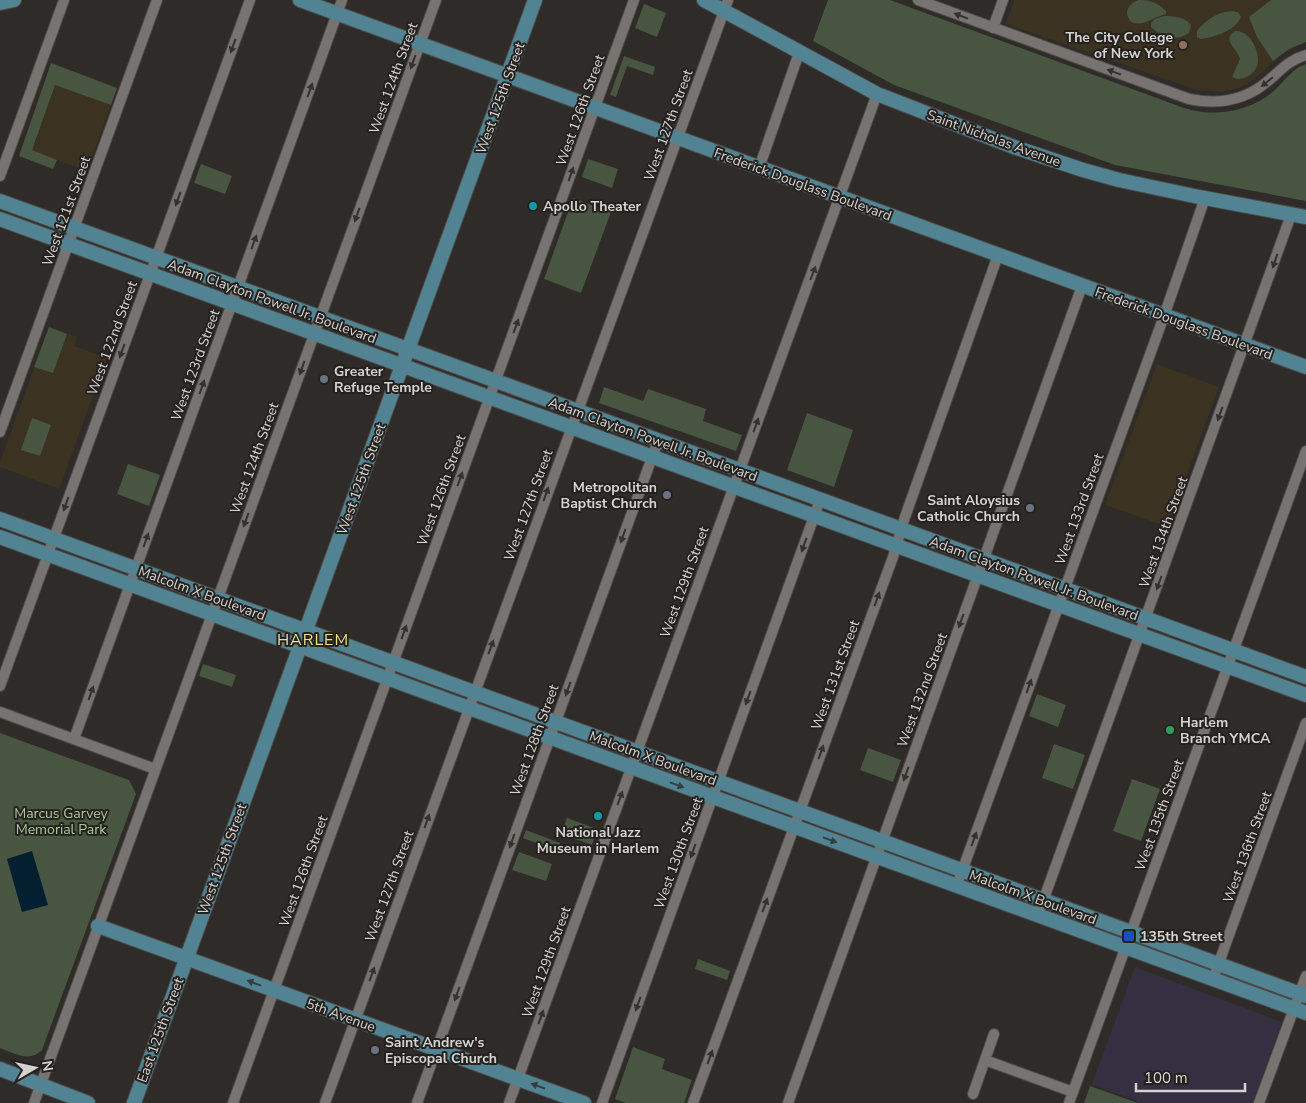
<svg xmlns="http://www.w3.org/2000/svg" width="1306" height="1103" font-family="'Nunito Sans',sans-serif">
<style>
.education{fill:#3b3221}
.medical{fill:#343041}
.green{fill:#485540}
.water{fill:#041f30}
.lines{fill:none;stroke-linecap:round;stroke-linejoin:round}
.minor-casing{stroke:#4b4947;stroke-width:12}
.major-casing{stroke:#4b4947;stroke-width:16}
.minor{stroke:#777370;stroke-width:10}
.major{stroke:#528393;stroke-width:14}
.oneway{fill:#35312e}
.oneway2{fill:#323e41}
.education-dot{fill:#8d6e63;stroke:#24211e;stroke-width:2}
.culture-dot{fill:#0f9aa8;stroke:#24211e;stroke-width:2}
.worship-dot{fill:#6b7280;stroke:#24211e;stroke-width:2}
.leisure-dot{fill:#2e9e5b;stroke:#24211e;stroke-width:2}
.transit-dot{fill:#1a4fb4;stroke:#24211e;stroke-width:2}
.labels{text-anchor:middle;stroke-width:4;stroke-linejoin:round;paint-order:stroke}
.poi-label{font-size:14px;font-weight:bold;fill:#d5d3d1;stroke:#24211e;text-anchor:start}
.street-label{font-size:14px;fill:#d5d3d1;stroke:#24211e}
.park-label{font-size:14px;fill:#aac997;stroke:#24211e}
.quarter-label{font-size:16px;letter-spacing:1px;fill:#eedf91;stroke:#24211e}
</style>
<rect width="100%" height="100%" fill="#2e2b28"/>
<!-- education -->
<path class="education" d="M1014,0H1306V42L1283,53L1263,72L1248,84L1236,89L1221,92L1197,90L1006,24Z
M51,63L117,88L87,171L57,160L53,169L19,156Z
M49,327L77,337L75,346L107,358L59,489L0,467V462Z
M1157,364L1219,387L1168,527L1105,505Z"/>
<!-- medical -->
<path class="medical" d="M1135,967L1282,1022L1252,1103H1142L1092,1084Z"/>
<!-- green -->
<path class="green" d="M828,0H890L1184,108C1215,118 1252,111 1276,89C1286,79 1292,69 1306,64V201L1115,165L894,85L813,41Z
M1139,0C1150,0 1158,3 1166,11V14C1153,17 1145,27 1131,22C1123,12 1128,4 1139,0Z
M1271,0H1306V42L1289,49L1273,61L1257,37L1249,17Z
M644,4L666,13L657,37L635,28Z
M1233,11L1239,13L1241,17C1235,31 1215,37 1201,39L1197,37V31C1206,19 1218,12 1233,11Z
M1164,16C1174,16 1185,17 1191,25L1189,33C1177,42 1161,37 1151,27V23L1155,19Z
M1235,31C1249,30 1259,49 1258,62C1257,74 1242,83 1232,77L1240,59C1237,48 1221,40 1235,31Z
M624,56L655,67L653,75L627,66L616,97L610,95Z
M51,63L117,88L111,105L55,85L32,150L57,160L53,169L19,156Z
M588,159L618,169L612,188L582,177Z
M201,164L232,176L225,194L194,183Z
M573,198L611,212L581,293L544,279Z
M49,327L67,334L53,373L34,367Z
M604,387L643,401L648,389L706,409L703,421L742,435L736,451L599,403Z
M807,413L853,430L834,487L787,470Z
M32,418L51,425L40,456L21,450Z
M128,464L160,475L149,506L117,494Z
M203,664L236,675L232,687L199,676Z
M1037,694L1066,705L1058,727L1029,716Z
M0,733L129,780L136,794L42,1050C29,1063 14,1053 0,1048Z
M1054,744L1085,755L1073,789L1042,778Z
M868,748L901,760L893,782L860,770Z
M1132,779L1160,789L1141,841L1113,831Z
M567,818L597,829L592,845L561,834Z
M526,830L560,843L557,851L523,838Z
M519,852L552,864L546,881L512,870Z
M698,959L730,971L727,980L695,969Z
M633,1047L665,1059L662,1069L692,1080L684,1103H625L615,1099Z
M1090,1086L1138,1103H1084Z"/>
<!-- water -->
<path class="water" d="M32,851L48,905L22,912L7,859Z"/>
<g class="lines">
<defs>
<path id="minor" d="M918,0L1189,99C1218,105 1246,100 1268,81C1281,70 1289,60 1306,55
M993,28L1003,0
M759,168L799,53
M0,176L64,0
M0,432L157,0
M0,686L250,0
M0,712L155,769
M74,739L342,0
M957,885L1164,316L1205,198
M1038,915L1291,215
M1213,979L1306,723
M985,1060L1073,1092
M973,1094L994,1034
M34,1103L436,0
M233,1103L634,0
M325,1103L728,0
M417,1103L658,441
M509,1103L877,94
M602,1103L820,500
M693,1103L893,557L905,517L998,255
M788,1103L1082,286
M1069,1103L1306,451
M1259,1103L1306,976"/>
<path id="major" d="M300,0L1306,367
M704,0L877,94L1014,147L1083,170L1119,180L1199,197L1306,217
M0,3L14,0
M0,201L496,381L1306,677
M0,219L1306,695
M0,519L1306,996
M0,537L1306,1013
M98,926L584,1103
M0,1069L88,1103
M134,1103L535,0"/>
</defs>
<!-- minor casing -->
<use href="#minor" class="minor-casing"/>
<!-- major casing -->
<use href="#major" class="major-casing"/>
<!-- minor -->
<use href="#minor" class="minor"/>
<!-- major -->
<use href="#major" class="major"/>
</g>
<!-- one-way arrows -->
<defs><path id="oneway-solid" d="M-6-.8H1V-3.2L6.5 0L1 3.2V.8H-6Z" transform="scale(1.25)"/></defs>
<g class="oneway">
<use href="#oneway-solid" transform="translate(961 16) rotate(-159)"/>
<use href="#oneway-solid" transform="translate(233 46) rotate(110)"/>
<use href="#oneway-solid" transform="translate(413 62) rotate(110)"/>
<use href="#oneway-solid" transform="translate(1114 72) rotate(-160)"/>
<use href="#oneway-solid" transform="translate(1267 82) rotate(141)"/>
<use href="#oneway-solid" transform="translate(310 90) rotate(-70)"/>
<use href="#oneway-solid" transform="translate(571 174) rotate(-70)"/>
<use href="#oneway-solid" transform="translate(178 199) rotate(110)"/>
<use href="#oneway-solid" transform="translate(357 215) rotate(110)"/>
<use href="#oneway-solid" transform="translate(254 242) rotate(-70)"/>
<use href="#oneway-solid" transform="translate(1275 261) rotate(109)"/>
<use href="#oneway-solid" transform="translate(813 273) rotate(-69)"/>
<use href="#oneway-solid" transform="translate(516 326) rotate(-70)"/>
<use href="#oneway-solid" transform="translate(122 351) rotate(110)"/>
<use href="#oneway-solid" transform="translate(302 368) rotate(110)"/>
<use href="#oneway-solid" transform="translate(202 387) rotate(-70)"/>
<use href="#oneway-solid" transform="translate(1220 414) rotate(110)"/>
<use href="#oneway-solid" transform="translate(756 425) rotate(-70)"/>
<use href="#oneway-solid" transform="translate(460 479) rotate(-70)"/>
<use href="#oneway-solid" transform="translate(546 494) rotate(-70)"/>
<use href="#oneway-solid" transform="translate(66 504) rotate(110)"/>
<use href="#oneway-solid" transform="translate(246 520) rotate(110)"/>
<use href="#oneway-solid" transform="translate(623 536) rotate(110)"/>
<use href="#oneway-solid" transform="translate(146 540) rotate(-70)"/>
<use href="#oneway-solid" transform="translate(804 545) rotate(110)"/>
<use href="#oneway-solid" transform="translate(1159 583) rotate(110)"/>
<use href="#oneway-solid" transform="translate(877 599) rotate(-70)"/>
<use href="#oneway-solid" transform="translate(961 621) rotate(110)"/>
<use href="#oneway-solid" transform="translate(404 632) rotate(-70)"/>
<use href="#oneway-solid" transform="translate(491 647) rotate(-70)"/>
<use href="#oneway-solid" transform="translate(1029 686) rotate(-70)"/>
<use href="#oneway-solid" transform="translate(568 689) rotate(110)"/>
<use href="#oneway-solid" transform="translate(91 693) rotate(-70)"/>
<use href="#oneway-solid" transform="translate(748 698) rotate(110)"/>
<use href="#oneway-solid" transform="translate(821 752) rotate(-70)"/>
<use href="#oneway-solid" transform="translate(906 774) rotate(110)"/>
<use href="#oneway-solid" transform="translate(620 798) rotate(-70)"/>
<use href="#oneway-solid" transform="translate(427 821) rotate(-70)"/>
<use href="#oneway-solid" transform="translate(974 839) rotate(-70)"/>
<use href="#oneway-solid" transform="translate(512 841) rotate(110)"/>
<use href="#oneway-solid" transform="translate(693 851) rotate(110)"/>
<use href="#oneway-solid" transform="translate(765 905) rotate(-70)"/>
<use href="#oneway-solid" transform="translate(372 974) rotate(-70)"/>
<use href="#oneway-solid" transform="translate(457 994) rotate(110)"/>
<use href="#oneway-solid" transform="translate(638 1004) rotate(110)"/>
<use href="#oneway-solid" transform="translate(541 1017) rotate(-70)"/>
<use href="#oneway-solid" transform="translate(710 1057) rotate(-70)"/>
</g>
<g class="oneway2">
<use href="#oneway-solid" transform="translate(677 785) rotate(20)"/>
<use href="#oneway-solid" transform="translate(830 840) rotate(20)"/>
<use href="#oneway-solid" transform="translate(254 983) rotate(-159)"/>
<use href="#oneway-solid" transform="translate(538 1086) rotate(-160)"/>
</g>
<!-- markers -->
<circle class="education-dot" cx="1183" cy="45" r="5"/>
<g class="culture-dot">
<circle cx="533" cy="206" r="5"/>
<circle cx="598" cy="816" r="5"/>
</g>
<g class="worship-dot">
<circle cx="324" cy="379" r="5"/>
<circle cx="667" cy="495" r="5"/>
<circle cx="1030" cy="508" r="5"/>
<circle cx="375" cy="1050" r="5"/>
</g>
<circle class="leisure-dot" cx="1170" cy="730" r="5"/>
<rect class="transit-dot" x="1123" y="930" width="12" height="12" rx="2.5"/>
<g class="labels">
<!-- poi labels -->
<g class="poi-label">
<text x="1173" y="42" text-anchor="end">The City College<tspan x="1173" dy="16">of New York</tspan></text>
<text x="543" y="211">Apollo Theater</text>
<text x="334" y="376">Greater<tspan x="334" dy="16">Refuge Temple</tspan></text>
<text x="657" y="492" text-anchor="end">Metropolitan<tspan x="657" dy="16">Baptist Church</tspan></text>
<text x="1020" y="505" text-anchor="end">Saint Aloysius<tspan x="1020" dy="16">Catholic Church</tspan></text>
<text x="1180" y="727">Harlem<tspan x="1180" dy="16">Branch YMCA</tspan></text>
<text x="598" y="837" text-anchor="middle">National Jazz<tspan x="598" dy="16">Museum in Harlem</tspan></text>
<text x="1140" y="941">135th Street</text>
<text x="385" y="1047">Saint Andrew's<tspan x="385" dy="16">Episcopal Church</tspan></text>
</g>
<!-- street labels -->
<g class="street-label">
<text transform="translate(393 78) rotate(-70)" y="5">West 124th Street</text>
<text transform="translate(500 98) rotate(-70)" y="5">West 125th Street</text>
<text transform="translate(580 110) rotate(-70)" y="5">West 126th Street</text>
<text transform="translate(668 125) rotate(-70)" y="5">West 127th Street</text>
<text transform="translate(994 138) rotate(20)" y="5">Saint Nicholas Avenue</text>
<text transform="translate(803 184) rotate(20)" y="5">Frederick Douglass Boulevard</text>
<text transform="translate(66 211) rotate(-70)" y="5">West 121st Street</text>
<text transform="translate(272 301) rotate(20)" y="5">Adam Clayton Powell Jr. Boulevard</text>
<text transform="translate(1184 323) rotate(20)" y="5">Frederick Douglass Boulevard</text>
<text transform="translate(112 338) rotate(-70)" y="5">West 122nd Street</text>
<text transform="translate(195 365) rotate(-70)" y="5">West 123rd Street</text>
<text transform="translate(653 439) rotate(20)" y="5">Adam Clayton Powell Jr. Boulevard</text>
<text transform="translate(254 458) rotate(-70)" y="5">West 124th Street</text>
<text transform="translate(361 479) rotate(-70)" y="5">West 125th Street</text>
<text transform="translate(441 490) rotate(-70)" y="5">West 126th Street</text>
<text transform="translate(528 505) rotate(-70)" y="5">West 127th Street</text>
<text transform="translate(1079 509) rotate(-70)" y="5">West 133rd Street</text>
<text transform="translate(1163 532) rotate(-70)" y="5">West 134th Street</text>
<text transform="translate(1034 578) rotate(20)" y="5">Adam Clayton Powell Jr. Boulevard</text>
<text transform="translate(684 582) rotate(-70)" y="5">West 129th Street</text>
<text transform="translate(202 593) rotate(20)" y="5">Malcolm X Boulevard</text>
<text transform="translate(835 675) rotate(-70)" y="5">West 131st Street</text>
<text transform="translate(922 690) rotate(-70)" y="5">West 132nd Street</text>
<text transform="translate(534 740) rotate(-70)" y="5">West 128th Street</text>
<text transform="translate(653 758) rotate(20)" y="5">Malcolm X Boulevard</text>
<text transform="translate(1159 815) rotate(-70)" y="5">West 135th Street</text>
<text transform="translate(1247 847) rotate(-70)" y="5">West 136th Street</text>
<text transform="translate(678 853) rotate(-70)" y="5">West 130th Street</text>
<text transform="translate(222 859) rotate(-70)" y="5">West 125th Street</text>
<text transform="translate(303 871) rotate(-70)" y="5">West 126th Street</text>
<text transform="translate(389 886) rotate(-70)" y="5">West 127th Street</text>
<text transform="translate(1033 897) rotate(20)" y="5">Malcolm X Boulevard</text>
<text transform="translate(546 962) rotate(-70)" y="5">West 129th Street</text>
<text transform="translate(341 1015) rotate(20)" y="5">5th Avenue</text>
<text transform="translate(160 1030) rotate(-70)" y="5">East 125th Street</text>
</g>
<!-- park labels -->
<g class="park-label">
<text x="61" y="818">Marcus Garvey<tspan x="61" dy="16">Memorial Park</tspan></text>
</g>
<!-- quarter labels -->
<g class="quarter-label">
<text x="313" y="645">HARLEM</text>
</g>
</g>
<!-- north arrow -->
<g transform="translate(35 1068) rotate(81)" stroke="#24211e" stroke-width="4" paint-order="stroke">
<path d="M0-4L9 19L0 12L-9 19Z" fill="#d5d3d1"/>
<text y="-8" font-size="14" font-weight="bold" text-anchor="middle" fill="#d5d3d1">N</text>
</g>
<!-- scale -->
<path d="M1136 1083v8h109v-8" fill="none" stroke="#d5d3d1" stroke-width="2.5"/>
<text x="1144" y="1083" font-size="15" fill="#d5d3d1" stroke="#24211e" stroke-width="4" paint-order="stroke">100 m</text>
</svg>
